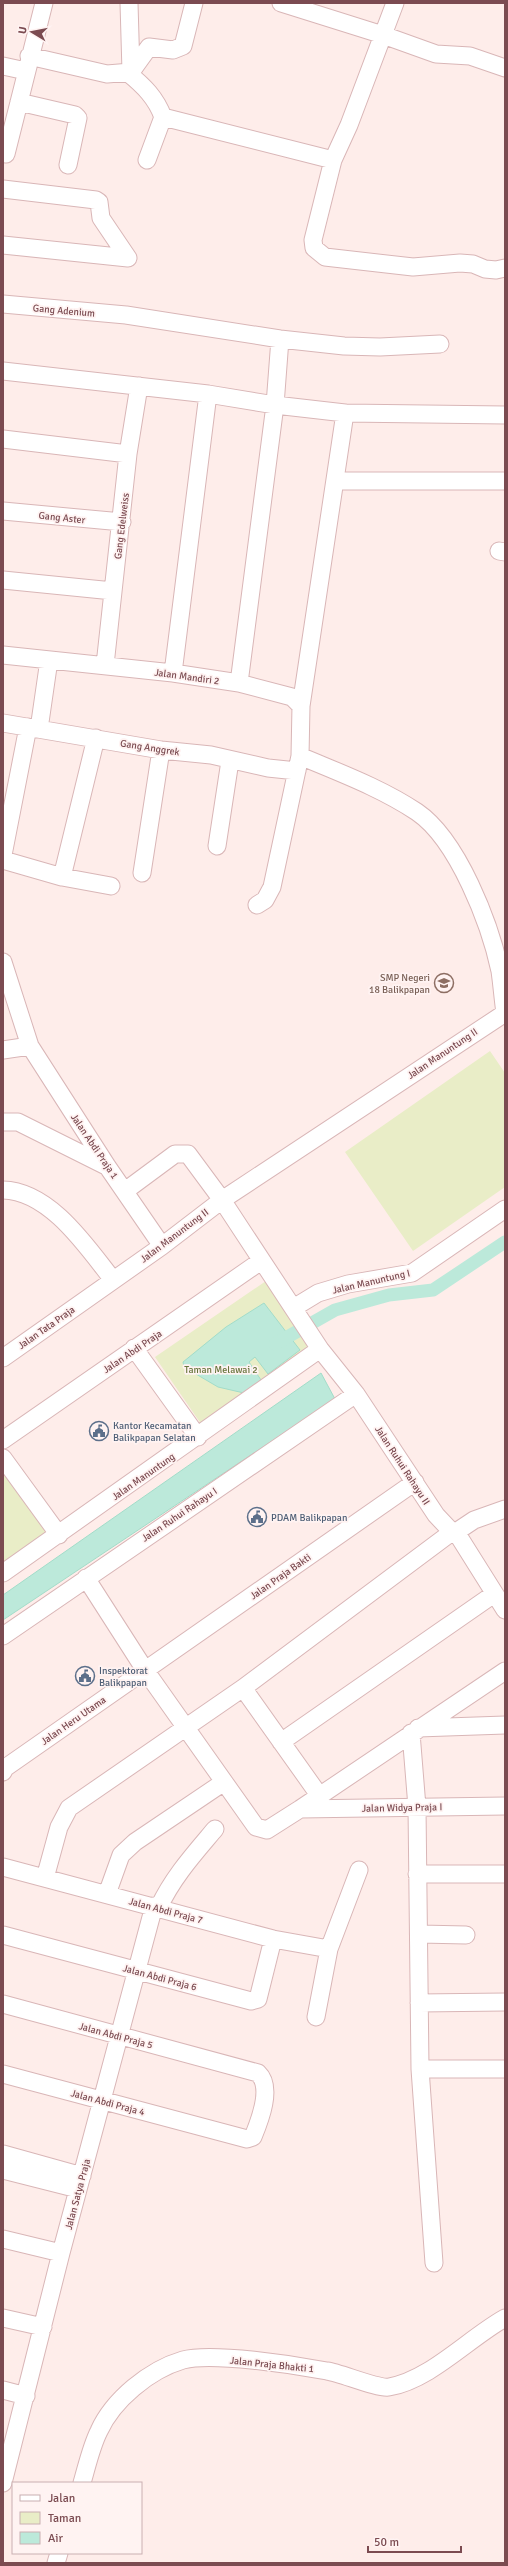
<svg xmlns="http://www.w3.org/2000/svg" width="508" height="2566" font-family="Signika,sans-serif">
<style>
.green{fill:#e9edc7}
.water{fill:#bce9da;stroke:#a2dcc9}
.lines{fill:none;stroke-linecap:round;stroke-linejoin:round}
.canal{stroke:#bce9da;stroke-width:13}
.minor-casing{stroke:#d9b6b7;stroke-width:19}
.minor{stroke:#fff;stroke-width:17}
.labels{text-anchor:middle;stroke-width:3.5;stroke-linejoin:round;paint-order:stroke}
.street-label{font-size:10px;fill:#7b4b51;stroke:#fff3f2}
.education-label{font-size:10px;fill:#785e54;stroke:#fff3f2;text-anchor:end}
.park-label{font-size:10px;fill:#68753c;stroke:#fff3f2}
.service-label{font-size:10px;fill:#4e5e75;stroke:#fff3f2;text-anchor:start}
</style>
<rect width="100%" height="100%" fill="#feedea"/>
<!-- green -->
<path class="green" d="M490,1051L505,1073V1187L413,1251L345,1152Z
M266,1281L318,1358L208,1434L155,1357Z
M3,1467L55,1541L3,1578Z"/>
<!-- water -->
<path class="water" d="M264,1303L300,1350L268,1374L255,1357L249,1362L261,1380L244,1393L218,1387L184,1367L183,1362L226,1327Z
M321,1373L335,1399L3,1620V1595Z"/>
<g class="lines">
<!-- canal -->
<path class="canal" d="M275,1344L335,1310L389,1295L433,1290L505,1242"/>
<defs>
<path id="minor" d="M281,3L383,35L436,54L470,56L505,68
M395,3L349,125L333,160L313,240L314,248L325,257L413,267L460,263L473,264L485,269L496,270L505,268
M29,56L107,74L131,72L129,3
M3,66L26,71
M131,72L149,47L173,50L183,46L194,3
M128,73C144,86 156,98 163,117
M19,102L75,115L78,118L68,165
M6,154L44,3
M147,160L163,117L333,160
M3,189L96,200L99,202L101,218L128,258
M3,245L128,258
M3,304L126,315L280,339L344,346L380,347L440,344
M280,339L275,405L345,413L505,415
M3,371L208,394L275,405L239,683
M3,439L128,454
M336,481H505
M3,511L122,522
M499,551L505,552
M3,580L113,591
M3,655L173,673L239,683L292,697L301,706L300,756L272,887L265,900L257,905
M105,665L128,454L139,386
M173,673L208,394
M301,706L345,413
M3,723L161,750L211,755L268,768L297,771
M39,729L49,660
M300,756C340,773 381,788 417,812C458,840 490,924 500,971C502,985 503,999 505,1013
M217,846L230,761
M3,855L28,727
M3,860L62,877L96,738
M142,873L161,750
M62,877L111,886
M3,962L30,1046L107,1166L162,1246
M3,1050L30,1046
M3,1122H18L106,1166
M3,1190C50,1191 87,1247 113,1280
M125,1191L175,1154H188L222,1200L320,1349L356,1394L436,1515L452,1532H456L474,1520L505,1509
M295,1307L318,1293L348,1284L412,1273L505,1209
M134,1348L198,1437
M3,1358L162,1246L222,1200L505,1013
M3,1440L261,1261
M3,1458L59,1535
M456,1532L505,1610
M3,1573L320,1349
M86,1578L145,1670L256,1827L267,1830L300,1809L505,1671
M3,1636L356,1394
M243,1688L319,1795
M418,1728L505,1725
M411,1733L417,1807L420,2069L434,2263
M281,1742L494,1594
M3,1772L5,1768L415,1482
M300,1809L505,1806
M3,1867L273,1939L329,1949
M417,1874H505
M45,1878L59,1827L69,1808L243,1688L452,1532
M107,1894L121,1855L135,1842L224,1782
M159,1907C173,1877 194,1854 215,1829
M420,1934L466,1935
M3,1935L251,2001L258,1999L273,1939
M419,2003L505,2002
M3,2004L258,2073C273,2087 260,2120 253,2137L247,2139L3,2074
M316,2017L329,1949L359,1870
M420,2069H505
M3,2154L82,2176
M3,2170L78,2189
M3,2239L61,2253
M3,2318L43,2327
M3,2390L26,2396
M3,2483L61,2253L154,1906
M82,2483C87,2466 91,2447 99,2431C113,2400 149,2370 183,2360C212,2352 295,2365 327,2371C341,2373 378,2389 389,2387C430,2380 469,2338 505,2318
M56,2563L59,2553"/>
</defs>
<!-- minor casing -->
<use href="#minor" class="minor-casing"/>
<!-- minor -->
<use href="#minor" class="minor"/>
</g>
<!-- icons -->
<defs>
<symbol id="school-ring" viewBox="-11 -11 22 22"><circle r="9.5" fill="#fff3f2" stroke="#8d6e63" stroke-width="1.5"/><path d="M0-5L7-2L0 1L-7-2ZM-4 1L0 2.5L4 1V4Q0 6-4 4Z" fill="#8d6e63"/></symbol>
<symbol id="civic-ring" viewBox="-11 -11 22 22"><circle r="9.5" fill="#fff3f2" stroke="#5c6f8a" stroke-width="1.5"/><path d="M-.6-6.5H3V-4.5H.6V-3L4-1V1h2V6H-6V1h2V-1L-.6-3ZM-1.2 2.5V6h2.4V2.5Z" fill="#5c6f8a"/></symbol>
</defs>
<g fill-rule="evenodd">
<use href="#school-ring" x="433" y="972" width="22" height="22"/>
<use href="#civic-ring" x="88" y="1420" width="22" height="22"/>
<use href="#civic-ring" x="246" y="1506" width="22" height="22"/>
<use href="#civic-ring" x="74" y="1665" width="22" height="22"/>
</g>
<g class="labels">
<!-- street labels -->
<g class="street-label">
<text transform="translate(64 310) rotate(5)" y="4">Gang Adenium</text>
<text transform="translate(62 517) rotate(6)" y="4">Gang Aster</text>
<text transform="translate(121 526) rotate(-83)" y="4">Gang Edelweiss</text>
<text transform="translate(187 676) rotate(8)" y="4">Jalan Mandiri 2</text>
<text transform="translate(150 747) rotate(9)" y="4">Gang Anggrek</text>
<text transform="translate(442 1053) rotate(-34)" y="4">Jalan Manuntung II</text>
<text transform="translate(95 1146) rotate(56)" y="4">Jalan Abdi Praja 1</text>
<text transform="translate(174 1235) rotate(-37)" y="4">Jalan Manuntung II</text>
<text transform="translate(371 1281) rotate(-13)" y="4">Jalan Manuntung I</text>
<text transform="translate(46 1327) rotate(-35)" y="4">Jalan Tata Praja</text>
<text transform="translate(132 1351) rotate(-34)" y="4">Jalan Abdi Praja</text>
<text transform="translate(403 1465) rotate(57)" y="4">Jalan Ruhui Rahayu II</text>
<text transform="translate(143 1476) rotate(-35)" y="4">Jalan Manuntung</text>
<text transform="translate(179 1514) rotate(-34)" y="4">Jalan Ruhui Rahayu I</text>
<text transform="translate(280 1576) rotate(-35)" y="4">Jalan Praja Bakti</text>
<text transform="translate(73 1720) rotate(-35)" y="4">Jalan Heru Utama</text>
<text transform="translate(402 1807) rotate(-1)" y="4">Jalan Widya Praja I</text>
<text transform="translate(166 1910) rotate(15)" y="4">Jalan Abdi Praja 7</text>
<text transform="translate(160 1977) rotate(15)" y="4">Jalan Abdi Praja 6</text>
<text transform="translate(116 2035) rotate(15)" y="4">Jalan Abdi Praja 5</text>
<text transform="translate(108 2102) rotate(15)" y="4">Jalan Abdi Praja 4</text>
<text transform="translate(77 2194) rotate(-75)" y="4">Jalan Satya Praja</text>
<text transform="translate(272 2364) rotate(6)" y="4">Jalan Praja Bhakti 1</text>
</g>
<!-- education labels -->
<g class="education-label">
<text x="430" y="981">SMP Negeri<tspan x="430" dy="12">18 Balikpapan</tspan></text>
</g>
<!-- park labels -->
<g class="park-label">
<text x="221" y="1373">Taman Melawai 2</text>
</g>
<!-- service labels -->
<g class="service-label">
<text x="113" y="1429">Kantor Kecamatan<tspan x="113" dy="12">Balikpapan Selatan</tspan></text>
<text x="271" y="1521">PDAM Balikpapan</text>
<text x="99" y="1674">Inspektorat<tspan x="99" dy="12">Balikpapan</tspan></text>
</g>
</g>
<!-- border -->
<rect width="508" height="2566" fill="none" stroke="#7b4b51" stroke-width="8"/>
<!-- legend -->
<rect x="12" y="2482" width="130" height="72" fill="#fff3f2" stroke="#cab0b2"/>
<rect x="20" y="2495" width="20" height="6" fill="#ffffff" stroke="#cab0b2"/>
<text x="48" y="2502" font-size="12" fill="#7b4b51">Jalan</text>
<rect x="20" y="2512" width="20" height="12" fill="#e9edc7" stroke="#cab0b2"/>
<text x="48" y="2522" font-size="12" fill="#7b4b51">Taman</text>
<rect x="20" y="2532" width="20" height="12" fill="#bce9da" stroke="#cab0b2"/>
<text x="48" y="2542" font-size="12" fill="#7b4b51">Air</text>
<!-- north arrow -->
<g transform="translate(32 32) rotate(280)" stroke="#fff3f2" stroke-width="3" paint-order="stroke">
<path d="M0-3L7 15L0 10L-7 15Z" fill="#7b4b51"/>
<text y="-6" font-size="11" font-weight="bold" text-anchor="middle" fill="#7b4b51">U</text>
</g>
<!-- scale -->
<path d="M368 2546v6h93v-6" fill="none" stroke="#7b4b51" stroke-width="2"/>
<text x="374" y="2546" font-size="12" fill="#7b4b51" stroke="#fff3f2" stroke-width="3" paint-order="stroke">50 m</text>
</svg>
